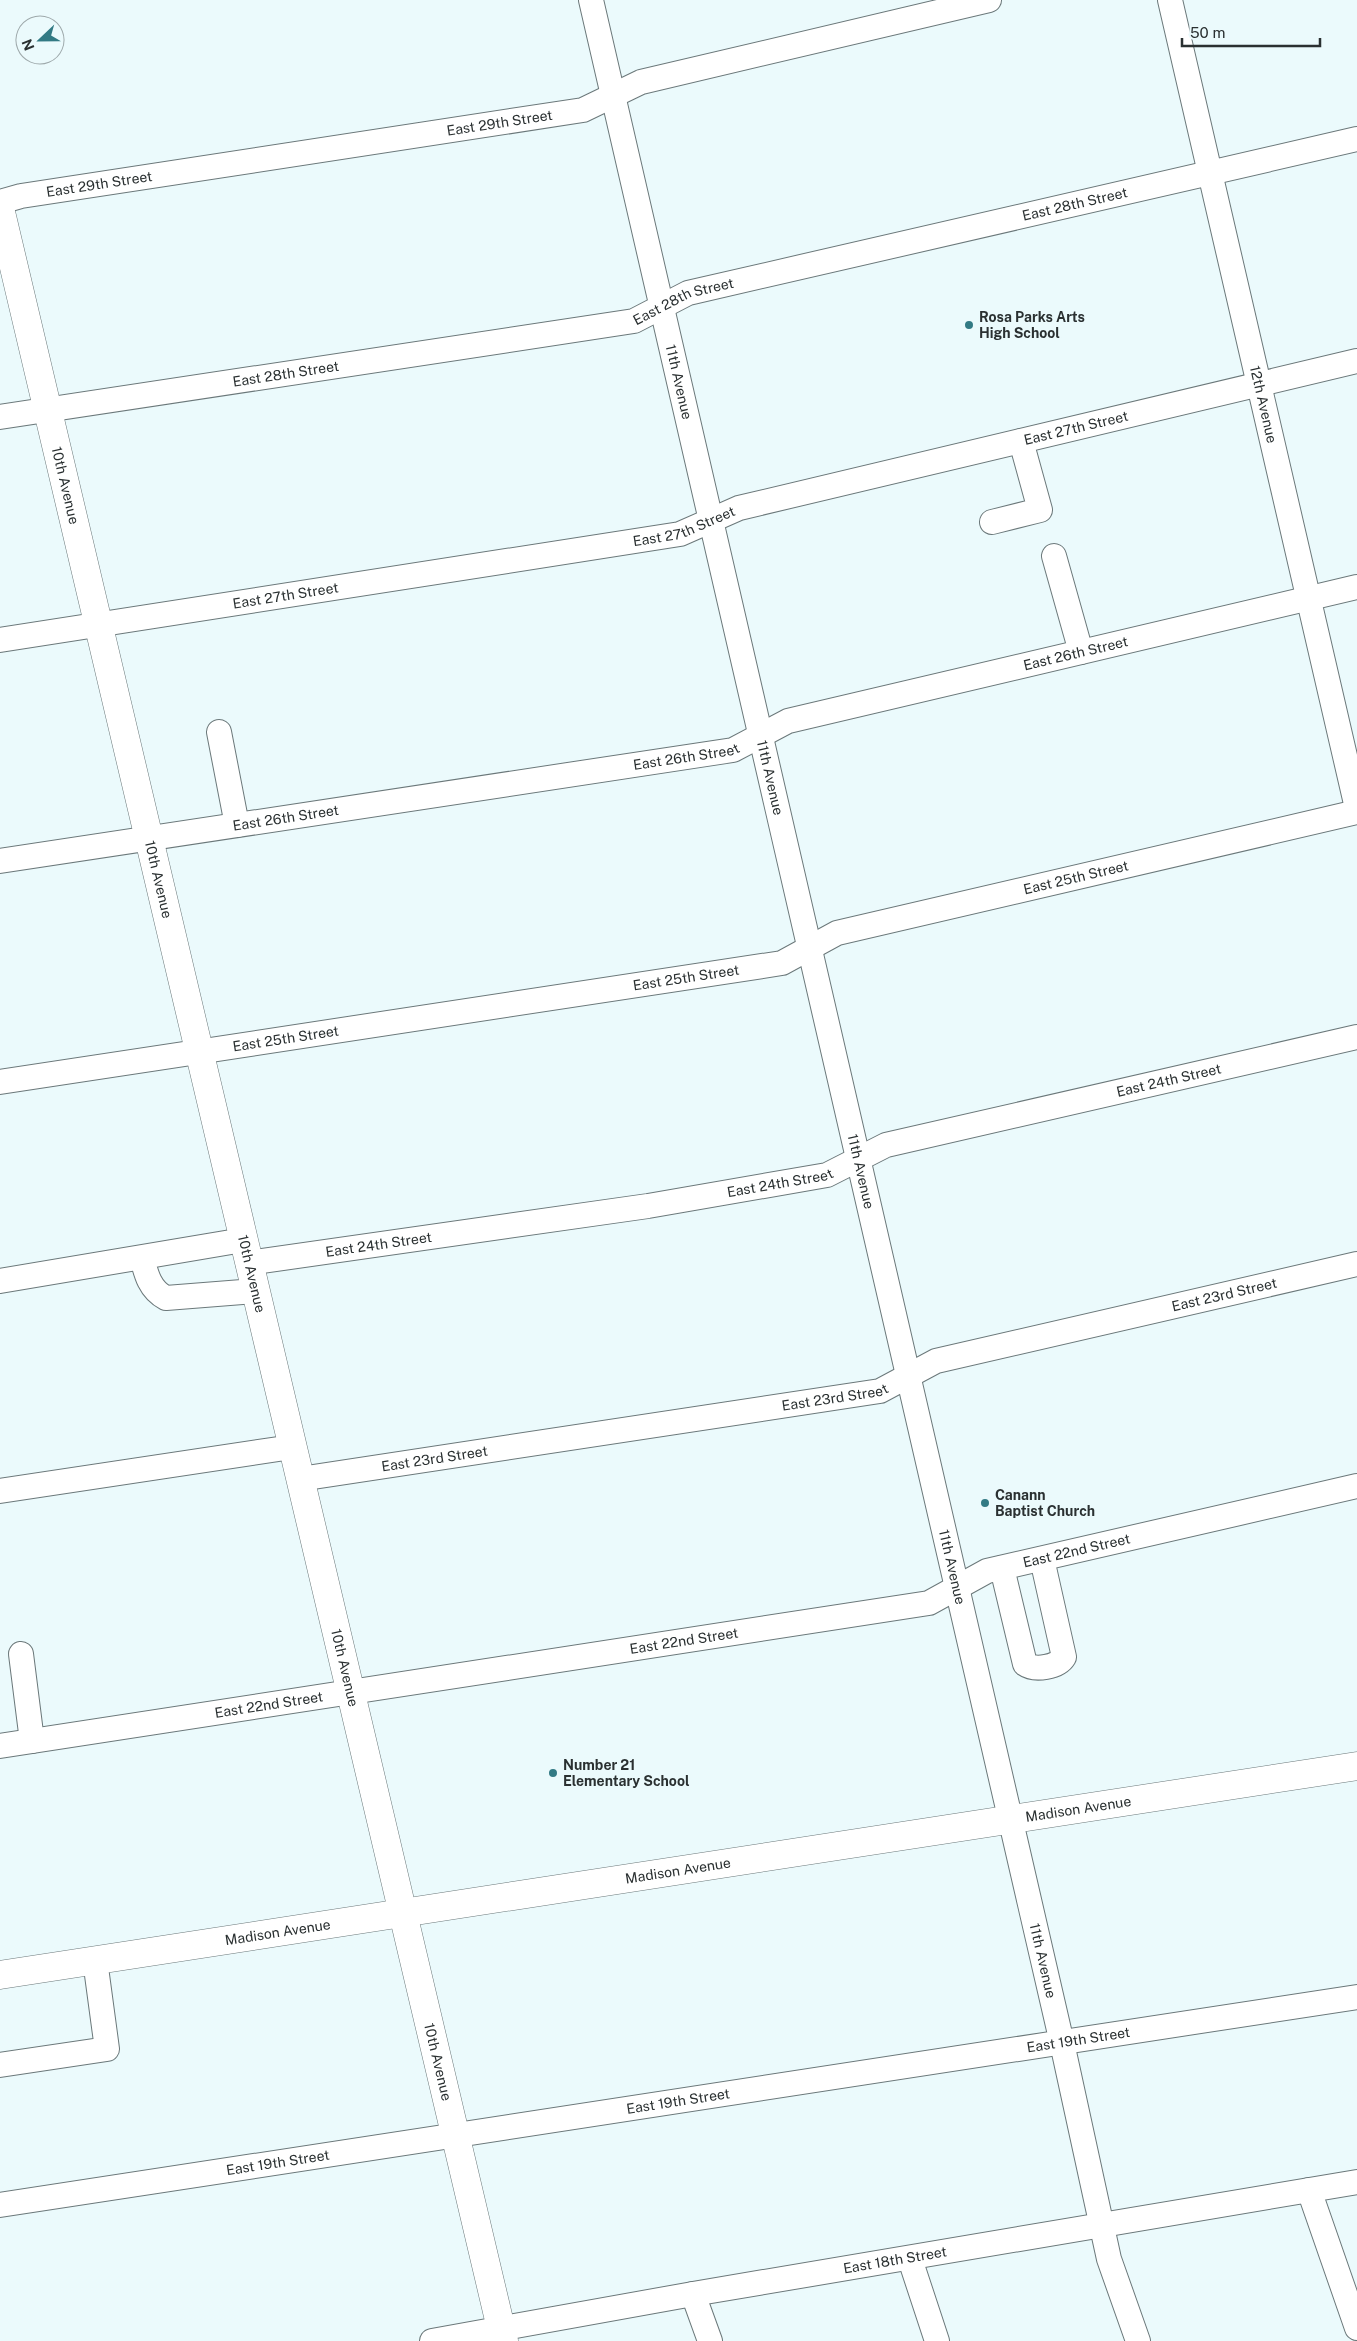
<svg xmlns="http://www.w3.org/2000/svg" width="1357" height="2341" font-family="'Public Sans',sans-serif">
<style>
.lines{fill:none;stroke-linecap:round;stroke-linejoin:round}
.minor-casing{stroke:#6b787a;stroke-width:26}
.major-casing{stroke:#6b787a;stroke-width:29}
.minor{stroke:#fff;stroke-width:24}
.major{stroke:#fff;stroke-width:28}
.poi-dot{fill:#327a84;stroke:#ebfafc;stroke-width:2}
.labels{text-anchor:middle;stroke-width:4;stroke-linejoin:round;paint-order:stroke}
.street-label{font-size:14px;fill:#2a3031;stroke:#ebfafc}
.poi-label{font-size:14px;font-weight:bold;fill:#2a3031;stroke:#ebfafc;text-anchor:start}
</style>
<rect width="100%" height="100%" fill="#ebfafc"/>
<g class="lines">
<defs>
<g id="minor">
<path id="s1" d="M591,0L1062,2043L1109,2259L1138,2341"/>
<path id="s2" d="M1170,0L1357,808"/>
<path id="s3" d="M0,202L21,196L583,110L641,82L989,0"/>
<path id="s4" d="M0,417L634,321L688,293L1357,139"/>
<path d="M992,522L1040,510L1021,441"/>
<path d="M1054,556L1081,652"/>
<path id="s5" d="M0,640L680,534L739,508L1357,361"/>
<path d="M219,732L237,825"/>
<path id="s6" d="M0,861L733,750L788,721L1357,587"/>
<path id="s7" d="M0,1082L782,963L837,933L1357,812"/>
<path d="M142,1258C146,1274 150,1290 166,1298L255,1291"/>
<path id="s8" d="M248,1263L648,1206L827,1175L886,1145L1357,1037"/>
<path d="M0,1281L243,1240"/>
<path id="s9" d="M300,1479L880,1391L936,1361L1357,1264"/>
<path d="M0,1491L292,1447"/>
<path d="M1002,1568L1025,1664C1035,1671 1058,1667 1064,1657L1042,1559"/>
<path d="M21,1654L32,1741"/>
<path id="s10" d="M0,1746L929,1603L987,1571L1357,1486"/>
<path d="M0,2065L107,2049L95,1960"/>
<path d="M1309,2190L1357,2328"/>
<path id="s11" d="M0,2205L1357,1997"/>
<path d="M910,2259L937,2341"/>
<path d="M693,2294L710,2341"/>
<path id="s12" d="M432,2341L693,2294L1357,2182"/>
</g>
<g id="major">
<path id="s13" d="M0,208L504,2341"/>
<path id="s14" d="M0,1975L1357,1766"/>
</g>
</defs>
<!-- minor casing -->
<use href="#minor" class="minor-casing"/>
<!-- major casing -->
<use href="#major" class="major-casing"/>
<!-- minor -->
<use href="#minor" class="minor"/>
<!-- major -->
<use href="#major" class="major"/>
</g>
<!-- markers -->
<g class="poi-dot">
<circle cx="969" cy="325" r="5"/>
<circle cx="985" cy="1503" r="5"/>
<circle cx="553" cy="1773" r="5"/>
</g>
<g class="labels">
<!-- street labels -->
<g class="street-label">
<text dy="5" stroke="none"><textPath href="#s3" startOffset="506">East 29th Street</textPath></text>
<text dy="5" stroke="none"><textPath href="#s3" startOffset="101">East 29th Street</textPath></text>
<text dy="5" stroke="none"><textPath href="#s4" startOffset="1099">East 28th Street</textPath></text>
<text dy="5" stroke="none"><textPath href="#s4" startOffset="695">East 28th Street</textPath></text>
<text dy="5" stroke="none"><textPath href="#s4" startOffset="289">East 28th Street</textPath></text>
<text dy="5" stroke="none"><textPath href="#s1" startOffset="392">11th Avenue</textPath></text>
<text dy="5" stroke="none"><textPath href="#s2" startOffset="415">12th Avenue</textPath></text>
<text dy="5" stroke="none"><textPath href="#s5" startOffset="1099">East 27th Street</textPath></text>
<text dy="5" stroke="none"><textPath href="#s13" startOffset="285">10th Avenue</textPath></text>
<text dy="5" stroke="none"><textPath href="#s5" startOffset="694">East 27th Street</textPath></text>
<text dy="5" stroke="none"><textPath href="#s5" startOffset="289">East 27th Street</textPath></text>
<text dy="5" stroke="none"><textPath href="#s6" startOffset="1099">East 26th Street</textPath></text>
<text dy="5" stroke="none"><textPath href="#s6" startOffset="694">East 26th Street</textPath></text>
<text dy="5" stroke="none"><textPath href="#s1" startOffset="798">11th Avenue</textPath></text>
<text dy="5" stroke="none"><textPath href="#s6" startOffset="289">East 26th Street</textPath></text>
<text dy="5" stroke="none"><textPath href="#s7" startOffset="1099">East 25th Street</textPath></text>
<text dy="5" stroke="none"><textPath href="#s13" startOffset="690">10th Avenue</textPath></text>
<text dy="5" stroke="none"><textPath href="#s7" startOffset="694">East 25th Street</textPath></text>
<text dy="5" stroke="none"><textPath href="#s7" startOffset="289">East 25th Street</textPath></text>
<text dy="5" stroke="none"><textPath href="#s8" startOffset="942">East 24th Street</textPath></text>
<text dy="5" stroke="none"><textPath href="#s1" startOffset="1202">11th Avenue</textPath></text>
<text dy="5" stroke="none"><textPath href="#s8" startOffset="538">East 24th Street</textPath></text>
<text dy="5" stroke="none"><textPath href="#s8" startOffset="132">East 24th Street</textPath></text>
<text dy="5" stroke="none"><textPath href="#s13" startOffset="1095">10th Avenue</textPath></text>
<text dy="5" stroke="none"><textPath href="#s9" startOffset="946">East 23rd Street</textPath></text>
<text dy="5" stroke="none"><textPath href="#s9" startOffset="541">East 23rd Street</textPath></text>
<text dy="5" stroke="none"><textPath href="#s9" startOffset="136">East 23rd Street</textPath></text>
<text dy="5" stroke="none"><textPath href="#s10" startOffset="1098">East 22nd Street</textPath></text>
<text dy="5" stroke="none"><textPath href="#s1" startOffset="1608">11th Avenue</textPath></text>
<text dy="5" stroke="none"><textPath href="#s10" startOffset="692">East 22nd Street</textPath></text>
<text dy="5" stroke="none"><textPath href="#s13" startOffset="1500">10th Avenue</textPath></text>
<text dy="5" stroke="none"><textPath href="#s10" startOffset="272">East 22nd Street</textPath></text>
<text dy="5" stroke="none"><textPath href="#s14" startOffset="1091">Madison Avenue</textPath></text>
<text dy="5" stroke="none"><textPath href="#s14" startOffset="686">Madison Avenue</textPath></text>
<text dy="5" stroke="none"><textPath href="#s14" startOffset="281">Madison Avenue</textPath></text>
<text dy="5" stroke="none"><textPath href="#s1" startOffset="2012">11th Avenue</textPath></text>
<text dy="5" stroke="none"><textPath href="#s11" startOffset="1091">East 19th Street</textPath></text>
<text dy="5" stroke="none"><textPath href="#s13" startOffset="1905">10th Avenue</textPath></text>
<text dy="5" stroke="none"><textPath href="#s11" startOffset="686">East 19th Street</textPath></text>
<text dy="5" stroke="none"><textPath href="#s11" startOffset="281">East 19th Street</textPath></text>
<text dy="5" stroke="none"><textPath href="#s12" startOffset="470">East 18th Street</textPath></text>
</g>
<!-- poi labels -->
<g class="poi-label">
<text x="979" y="322">Rosa Parks Arts<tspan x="979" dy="16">High School</tspan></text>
<text x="995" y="1500">Canann<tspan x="995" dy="16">Baptist Church</tspan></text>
<text x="563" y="1770">Number 21<tspan x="563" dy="16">Elementary School</tspan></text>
</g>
</g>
<!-- north arrow -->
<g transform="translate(40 40) rotate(248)"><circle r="24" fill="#ebfafc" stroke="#9ea9ab"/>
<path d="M0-4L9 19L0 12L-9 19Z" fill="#327a84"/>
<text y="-8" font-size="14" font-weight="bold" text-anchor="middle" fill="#2a3031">N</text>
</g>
<!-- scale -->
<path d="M1182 38v8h138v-8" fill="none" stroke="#2a3031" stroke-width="2.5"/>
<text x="1190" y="38" font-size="15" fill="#2a3031" stroke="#ebfafc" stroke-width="4" paint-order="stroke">50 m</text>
</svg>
